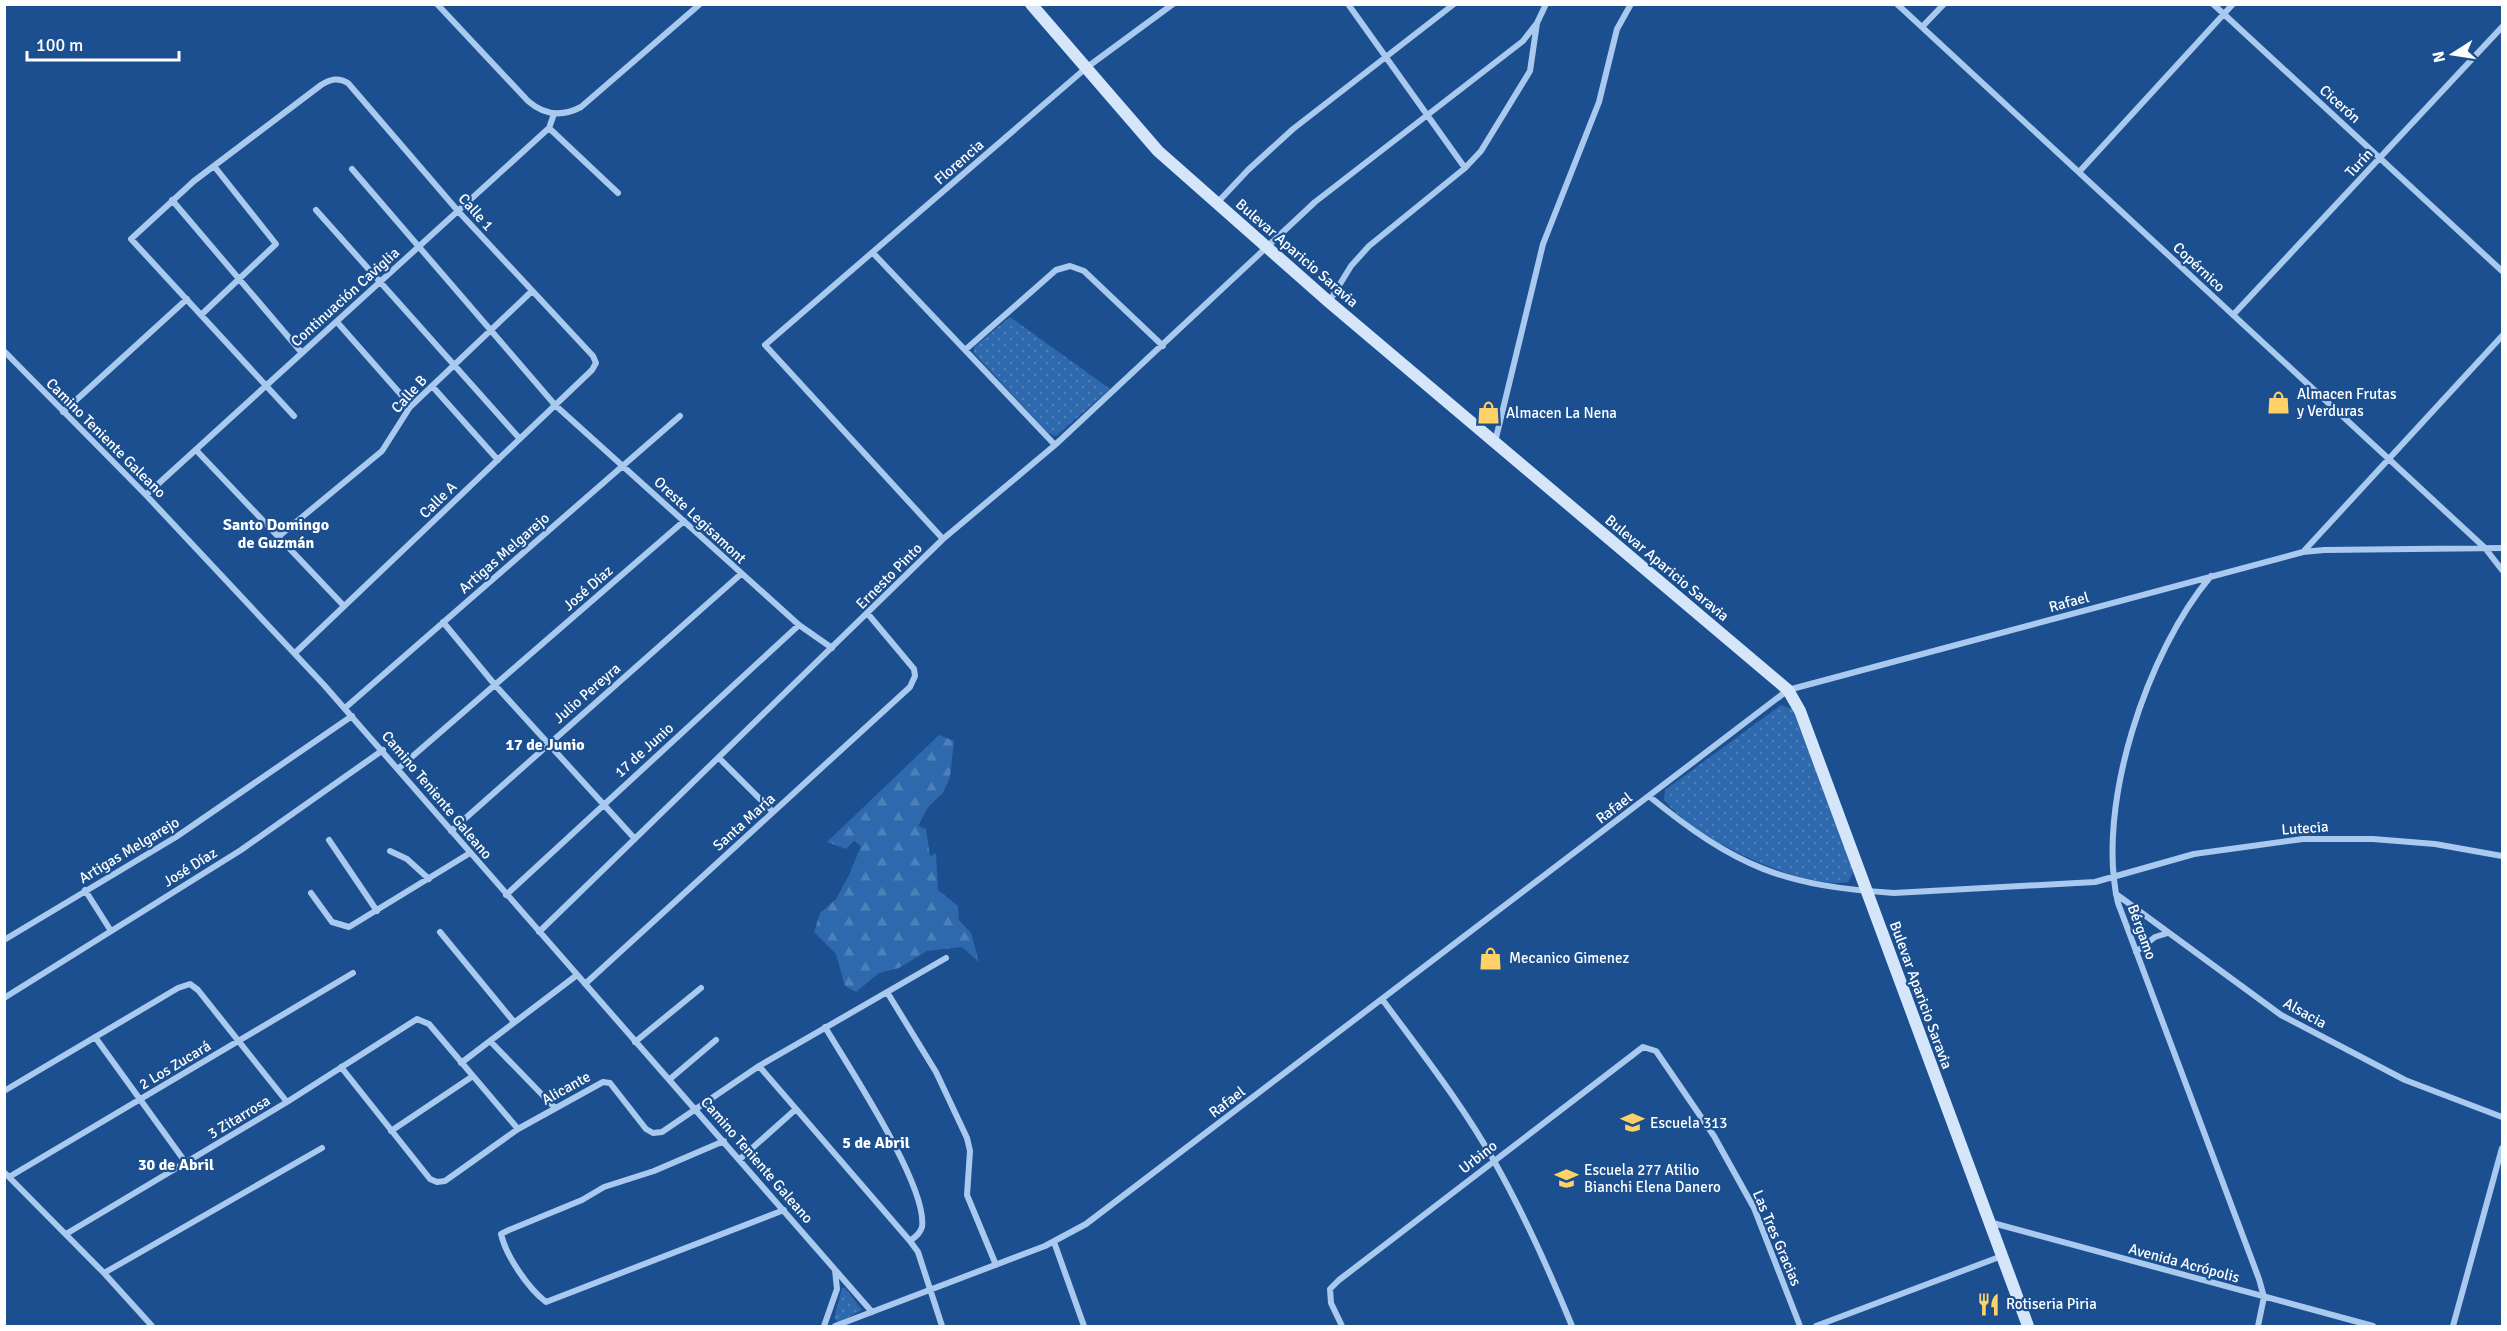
<svg xmlns="http://www.w3.org/2000/svg" width="2507" height="1331" font-family="Signika,sans-serif">
<style>
.grass{fill:url(#grass-dots)}
.forest{fill:url(#forest-firs)}
.lines{fill:none;stroke-linecap:round;stroke-linejoin:round}
.street{stroke:#a9c9ee;stroke-width:6}
.secondary{stroke:#d6e6fa;stroke-width:12}
.labels{text-anchor:middle;stroke-width:4.5;stroke-linejoin:round;paint-order:stroke}
.street-label{font-size:15px;fill:#fff;stroke:#1b4f8f}
.poi-label{font-size:15px;fill:#fff;stroke:#1b4f8f;text-anchor:start}
.neighbourhood-label{font-size:16px;font-weight:bold;fill:#fff;stroke:#1b4f8f}
</style>
<defs>
<pattern id="grass-dots" width="8" height="8" patternUnits="userSpaceOnUse" patternTransform="scale(1.5)"><rect width="8" height="8" fill="#2e69ad"/><path d="M2 2h.1M6 6h.1" fill="none" stroke="#4d80b9" stroke-width="1.8" stroke-linecap="round"/></pattern>
<pattern id="forest-firs" width="22" height="20" patternUnits="userSpaceOnUse" patternTransform="scale(1.5)"><rect width="22" height="20" fill="#2e69ad"/><path d="M5 1l3.5 6h-7zM16 11l3.5 6h-7z" fill="#4d80b9"/></pattern>
</defs>
<rect width="100%" height="100%" fill="#1b4f8f"/>
<!-- grass -->
<path class="grass" d="M1010,317L1110,389L1056,436L1048,433L974,353V347Z
M1781,705L1792,709L1796,718L1852,867L1853,873L1848,882C1803,891 1689,836 1664,799L1665,790Z
M2130,912L2146,924L2139,932L2135,930Z
M842,1288H845L862,1310L839,1322L834,1319Z"/>
<!-- forest -->
<path class="forest" d="M939,735L954,741L950,777L943,793L929,806L918,826L926,829L930,856L936,853L938,890L958,906L959,920L971,933L979,962L962,947L927,951L899,968L879,973L856,992L845,986L836,954L814,932L820,913L836,899L849,875L861,846L854,841L846,849L827,842Z"/>
<g class="lines">
<!-- street -->
<path class="street" d="M437,4L528,101C544,115 562,117 581,107L700,4
M1348,4L1465,168
M1897,4L2485,548L2502,570
M2213,4L2502,271
M1922,27L1944,4
M549,128L618,193
M352,169L555,405L799,625L832,648
M2079,172L2233,4
M172,200L302,353
M1218,202L1248,170L1293,129L1454,4
M316,210L520,439
M873,253L1055,445
M1329,302L1351,266L1369,246L1465,168L1481,151L1530,71L1537,23L1546,4
M201,315L276,244L214,166
M2233,315L2502,27
M337,322L411,406
M965,350L1056,270L1070,266L1084,271L1163,346
M4,351L146,495L324,685L872,1312
M432,386L498,460
M63,412L187,299
M294,416L131,239L194,181L321,85C331,79 338,77 348,83L458,211L593,356L596,363L592,370L295,653
M1495,442L1543,244L1599,102L1617,29L1631,4
M196,450L344,606
M146,495L549,128L554,114
M278,537L382,451L410,407L532,291
M943,539L765,345L1086,68L1173,4
M2303,552L2502,336
M2211,576C2148,650 2095,806 2118,903L2259,1279L2264,1297L2258,1326
M443,622L495,685L635,839
M345,708L680,416
M719,758L773,812
M399,768L684,521
M1650,797C1736,867 1783,886 1894,893L2095,882L2194,854L2303,839H2373L2435,844L2502,856
M451,831L741,574
M329,840L377,911
M390,851L407,859L429,879
M85,890L111,931
M311,893L332,922L349,927L470,853
M2116,894L2281,1015L2405,1080L2502,1117
M506,895L799,625
M440,932L514,1022
M539,932L943,539L1055,445L1315,202L1523,41L1537,23
M4,940L176,837L352,716
M2136,952L2155,937L2168,933
M585,984L910,687L915,676L914,669L868,614
M887,992L936,1072L967,1138L970,1151L967,1195L996,1265
M4,998L241,850L383,750
M1382,999C1421,1052 1462,1104 1494,1161C1524,1214 1549,1270 1572,1326
M825,1027C848,1066 928,1186 922,1227C920,1234 915,1237 910,1241
M95,1037L186,1163
M490,1041L555,1108
M635,1042L701,988
M461,1063L577,975
M759,1066L910,1241L918,1252L942,1326
M341,1067L430,1179L437,1182L445,1181L518,1129L603,1082L610,1083L646,1129L653,1133L662,1132L759,1066L946,958
M670,1079L716,1040
M4,1091L178,988L190,984L198,990L287,1102
M391,1131L473,1076
M724,1141L654,1171L604,1187L582,1200L509,1230L501,1234C506,1256 528,1288 546,1302L784,1210
M740,1159L796,1109
M4,1172L104,1273L152,1326
M9,1177L353,973
M1989,1222L2373,1326
M66,1234L287,1102L417,1019L429,1024L518,1129
M1054,1242L1084,1326
M104,1273L322,1148
M824,1326L837,1289L835,1270
M835,1326L1045,1246L1086,1224L1788,690L2303,552L2324,550L2502,548
M1342,1326L1331,1303L1330,1289L1339,1280L1643,1047L1656,1051L1714,1136L1754,1208L1800,1326
M1816,1326L2002,1256
M2453,1326L2502,1148"/>
<!-- secondary -->
<path class="secondary" d="M1031,4L1158,151L1329,302L1788,690L1800,711L2028,1326"/>
</g>
<!-- icons -->
<defs>
<symbol id="shop-bare" viewBox="-9 -9 18 18"><path d="M-5-2.5h2.3a2.7 3.5 0 0 1 5.4 0H5L5.5 6h-11ZM-1.5-2.5h3a1.5 2.3 0 0 0-3 0Z" fill="#ffd166" stroke="#1b4f8f" stroke-width="2.5" paint-order="stroke"/></symbol>
<symbol id="school-bare" viewBox="-9 -9 18 18"><path d="M0-5L7-2L0 1L-7-2ZM-4 1L0 2.5L4 1V4Q0 6-4 4Z" fill="#ffd166" stroke="#1b4f8f" stroke-width="2.5" paint-order="stroke"/></symbol>
<symbol id="restaurant-bare" viewBox="-9 -9 18 18"><path d="M-5-6h1v4h1v-4h1v4h1v-4h1v5L-1.5 .5V6h-2V.5L-5-1ZM5-6V6H3V1.5H1.5Q1.5-4 5-6Z" fill="#ffd166" stroke="#1b4f8f" stroke-width="2.5" paint-order="stroke"/></symbol>
</defs>
<g fill-rule="evenodd">
<use href="#shop-bare" x="2262" y="386" width="33" height="33"/>
<use href="#shop-bare" x="1472" y="396" width="33" height="33"/>
<use href="#shop-bare" x="1474" y="942" width="33" height="33"/>
<use href="#school-bare" x="1616" y="1106" width="33" height="33"/>
<use href="#school-bare" x="1550" y="1162" width="33" height="33"/>
<use href="#restaurant-bare" x="1972" y="1288" width="33" height="33"/>
</g>
<g class="labels">
<!-- street labels -->
<g class="street-label">
<text transform="translate(2340 104) rotate(42)" y="5">Cicerón</text>
<text transform="translate(959 162) rotate(-41)" y="5">Florencia</text>
<text transform="translate(2359 163) rotate(-47)" y="5">Turín</text>
<text transform="translate(476 212) rotate(48)" y="5">Calle 1</text>
<text transform="translate(1297 253) rotate(41)" y="5">Bulevar Aparicio Saravia</text>
<text transform="translate(2199 267) rotate(43)" y="5">Copérnico</text>
<text transform="translate(345 297) rotate(-42)" y="5">Continuación Caviglia</text>
<text transform="translate(409 394) rotate(-48)" y="5">Calle B</text>
<text transform="translate(106 438) rotate(45)" y="5">Camino Teniente Galeano</text>
<text transform="translate(438 500) rotate(-44)" y="5">Calle A</text>
<text transform="translate(700 520) rotate(43)" y="5">Oreste Legisamont</text>
<text transform="translate(504 553) rotate(-41)" y="5">Artigas Melgarejo</text>
<text transform="translate(1667 568) rotate(40)" y="5">Bulevar Aparicio Saravia</text>
<text transform="translate(889 576) rotate(-45)" y="5">Ernesto Pinto</text>
<text transform="translate(588 588) rotate(-41)" y="5">José Díaz</text>
<text transform="translate(2069 602) rotate(-15)" y="5">Rafael</text>
<text transform="translate(587 693) rotate(-41)" y="5">Julio Pereyra</text>
<text transform="translate(644 750) rotate(-42)" y="5">17 de Junio</text>
<text transform="translate(437 795) rotate(50)" y="5">Camino Teniente Galeano</text>
<text transform="translate(1614 808) rotate(-37)" y="5">Rafael</text>
<text transform="translate(744 822) rotate(-42)" y="5">Santa María</text>
<text transform="translate(2305 828) rotate(-4)" y="5">Lutecia</text>
<text transform="translate(129 850) rotate(-31)" y="5">Artigas Melgarejo</text>
<text transform="translate(190 867) rotate(-32)" y="5">José Díaz</text>
<text transform="translate(2142 932) rotate(70)" y="5">Bérgamo</text>
<text transform="translate(1921 995) rotate(70)" y="5">Bulevar Aparicio Saravia</text>
<text transform="translate(2305 1013) rotate(29)" y="5">Alsacia</text>
<text transform="translate(175 1065) rotate(-31)" y="5">2 Los Zucará</text>
<text transform="translate(566 1088) rotate(-29)" y="5">Alicante</text>
<text transform="translate(1227 1102) rotate(-37)" y="5">Rafael</text>
<text transform="translate(239 1117) rotate(-31)" y="5">3 Zitarrosa</text>
<text transform="translate(1478 1157) rotate(-38)" y="5">Urbino</text>
<text transform="translate(757 1160) rotate(49)" y="5">Camino Teniente Galeano</text>
<text transform="translate(1777 1238) rotate(67)" y="5">Las Tres Gracias</text>
<text transform="translate(2184 1263) rotate(15)" y="5">Avenida Acrópolis</text>
</g>
<!-- poi labels -->
<g class="poi-label">
<text x="2297" y="399">Almacen Frutas<tspan x="2297" dy="17">y Verduras</tspan></text>
<text x="1506" y="418">Almacen La Nena</text>
<text x="1509" y="963">Mecanico Gimenez</text>
<text x="1650" y="1128">Escuela 313</text>
<text x="1584" y="1175">Escuela 277 Atilio<tspan x="1584" dy="17">Bianchi Elena Danero</tspan></text>
<text x="2006" y="1309">Rotiseria Piria</text>
</g>
<!-- neighbourhood labels -->
<g class="neighbourhood-label">
<text x="276" y="530">Santo Domingo<tspan x="276" dy="18">de Guzmán</tspan></text>
<text x="545" y="750">17 de Junio</text>
<text x="876" y="1148">5 de Abril</text>
<text x="176" y="1170">30 de Abril</text>
</g>
</g>
<!-- border -->
<rect width="2507" height="1331" fill="none" stroke="#ffffff" stroke-width="12"/>
<!-- north arrow -->
<g transform="translate(2453 54) rotate(258)" stroke="#1b4f8f" stroke-width="4.5" paint-order="stroke">
<path d="M0-4.5L10 22L0 15L-10 22Z" fill="#ffffff"/>
<text y="-9" font-size="16" font-weight="bold" text-anchor="middle" fill="#ffffff">N</text>
</g>
<!-- scale -->
<path d="M27 51v9h152v-9" fill="none" stroke="#ffffff" stroke-width="3"/>
<text x="36" y="51" font-size="18" fill="#ffffff" stroke="#1b4f8f" stroke-width="4.5" paint-order="stroke">100 m</text>
</svg>
